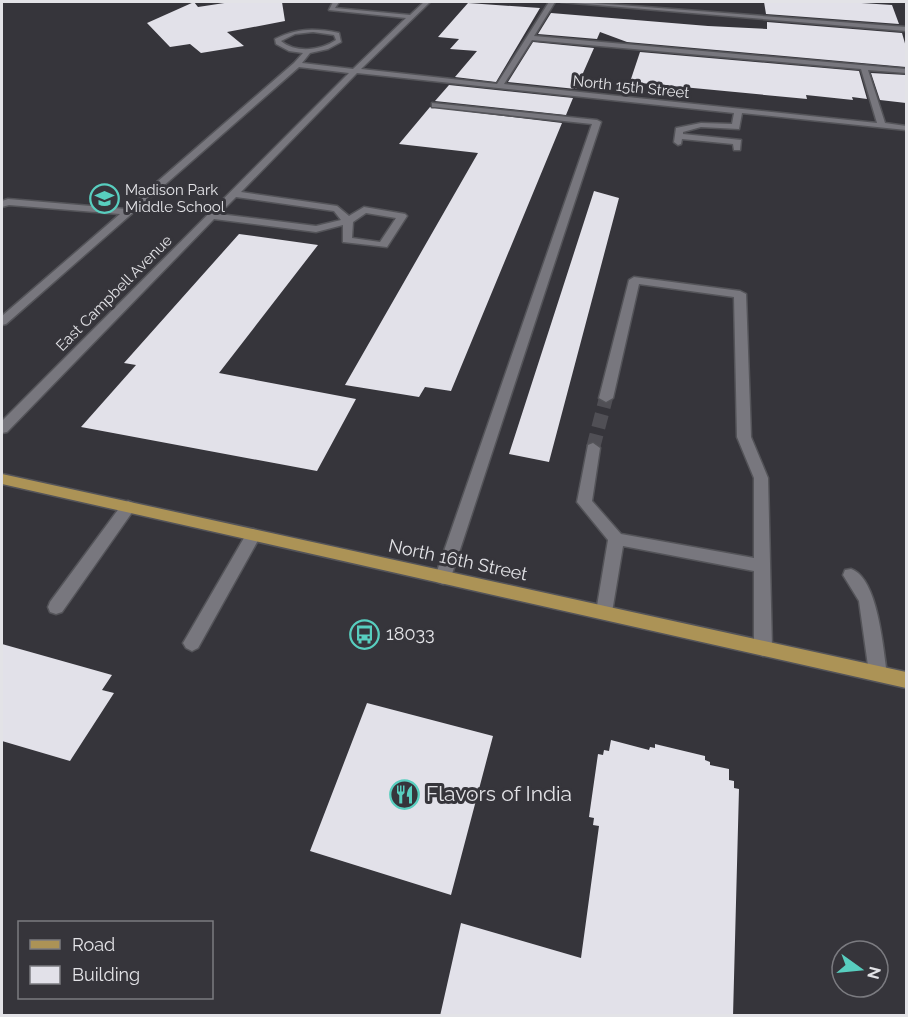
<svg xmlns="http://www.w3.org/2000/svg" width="908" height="1017" font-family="Raleway,sans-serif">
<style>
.building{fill:#e2e1e9}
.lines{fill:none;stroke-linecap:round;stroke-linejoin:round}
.minor-tunnel{stroke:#504f55;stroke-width:14;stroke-dasharray:14 7;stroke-linecap:butt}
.minor-casing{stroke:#545459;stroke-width:3}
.major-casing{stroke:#545459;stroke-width:3}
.minor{fill:#78777e;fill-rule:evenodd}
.major{fill:#ac9356;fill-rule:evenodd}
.labels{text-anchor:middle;stroke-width:6;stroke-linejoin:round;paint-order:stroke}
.far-street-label{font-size:15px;fill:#e3e3e7;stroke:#36353b}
.far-poi-label{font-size:15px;fill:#e3e3e7;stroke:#36353b;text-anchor:start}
.street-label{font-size:18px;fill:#e3e3e7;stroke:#36353b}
.poi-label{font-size:18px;fill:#e3e3e7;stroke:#36353b;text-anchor:start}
.near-poi-label{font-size:21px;fill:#e3e3e7;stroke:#36353b;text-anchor:start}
</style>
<rect width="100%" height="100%" fill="#36353b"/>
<!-- building -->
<path class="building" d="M194,2L198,7L231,2H282L285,21L227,32L244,46L201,53L190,44L170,47L147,23Z
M764,2H846L892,5L899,24L766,14Z
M468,3L540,8L496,82L455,77L477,51L450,49L459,39L438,37Z
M551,13L708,26L767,29V22L902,33L906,47V67L627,42L600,32L597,39L538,34Z
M533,42L594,48L576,89L508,82Z
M640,52L859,71L867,99L852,97L853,100L806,95L807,99L630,82Z
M871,73L906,75V103L880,100Z
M449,85L573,98L566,115L435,101Z
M430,107L562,123L451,391L425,387L419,397L345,385L478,153L399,144Z
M594,191L619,198L549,462L509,454Z
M239,234L318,245L219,373L356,399L317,471L81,427L136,365L124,363Z
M2,644L112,675L102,690L114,693L70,761L2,741Z
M367,703L493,736L451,895L310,851Z
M611,740L649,750L650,747L655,748V744L705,756V760L710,762V765L729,769V780L734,781V788L739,789L733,1016H440L461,923L581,958L599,826L593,825L594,818L589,817L598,754L603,755L604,750L609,751Z"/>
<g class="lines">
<!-- minor-tunnel -->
<path class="minor-tunnel" d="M593,448L606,398"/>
<defs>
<path id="minor" d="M333,2H339L335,8L410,15L424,2H430L361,69L497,84L549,2H555L534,36L906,69V73L868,70L885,123L906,126V130L742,113L739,129L701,127L683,132V134L741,140L740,150H734L733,144L682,139L681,144L678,145L674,142L676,128L701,123L732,124L734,113L357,73L241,192L337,206L349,216L364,207L405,214L407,216L387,247L343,242V225L316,232L214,219L7,432L2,433V421L349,73L299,67L6,324L2,325V316L120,214L9,205L2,207V201L8,199L126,209L294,63L303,53L289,51L276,44L275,39C297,28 315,28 339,33L341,42L328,49L310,53L302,63L353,69L406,18L329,10ZM313,32L334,35L336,40C320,51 295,53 281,41L295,34ZM532,40L861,69L877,123L504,84ZM236,197L334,211L341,220L316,226L219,214ZM366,213L396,218L380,242L352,238L353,222Z
M561,2H580L906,27V31Z
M432,103L597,120L601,122L451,577L449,582L443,584L437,582L435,577L592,124L435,107H432Z
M634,277L740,291L746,294L751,437L768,478L772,648L769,653L763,656L757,653L754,648V571L623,546L612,612L610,617L604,619L598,617L596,612L608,540L577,502L588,445L593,443L600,448L592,501L621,534L754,558V478L737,437L734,297L639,284L613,398L606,402L599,398L629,280Z
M128,501L133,503L135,507L133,511L62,612L56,614L50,612L48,607L50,602L123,503Z
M253,529L258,531L261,535L198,648L192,651L186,648L183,643L186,638L248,531Z
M851,569C878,578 883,648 887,673L884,679L878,681L872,679L869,673L859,601L843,575L845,570Z"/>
<path id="major" d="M2,474L906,672V688L2,484Z"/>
</defs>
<!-- minor casing -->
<use href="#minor" class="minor-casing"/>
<!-- major casing -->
<use href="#major" class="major-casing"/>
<!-- minor -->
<use href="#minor" class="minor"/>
<!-- major -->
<use href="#major" class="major"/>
</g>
<!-- icons -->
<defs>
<symbol id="school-ring" viewBox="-11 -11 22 22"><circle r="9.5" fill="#36353b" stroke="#58cebf" stroke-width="1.5"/><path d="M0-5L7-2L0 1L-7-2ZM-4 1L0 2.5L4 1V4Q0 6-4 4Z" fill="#58cebf"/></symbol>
<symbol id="bus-ring" viewBox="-11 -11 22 22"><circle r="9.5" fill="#36353b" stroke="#58cebf" stroke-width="1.5"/><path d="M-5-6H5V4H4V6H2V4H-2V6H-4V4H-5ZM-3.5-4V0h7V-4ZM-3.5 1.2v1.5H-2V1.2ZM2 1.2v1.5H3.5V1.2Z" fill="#58cebf"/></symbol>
<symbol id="restaurant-ring" viewBox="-11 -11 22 22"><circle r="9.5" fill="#36353b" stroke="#58cebf" stroke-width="1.5"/><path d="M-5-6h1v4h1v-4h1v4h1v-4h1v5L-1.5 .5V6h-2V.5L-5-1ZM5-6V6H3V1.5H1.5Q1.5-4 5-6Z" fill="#58cebf"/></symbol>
</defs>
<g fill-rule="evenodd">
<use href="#school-ring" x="88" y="182" width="33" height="33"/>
<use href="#bus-ring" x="348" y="618" width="33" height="33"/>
<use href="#restaurant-ring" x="388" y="778" width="33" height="33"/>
</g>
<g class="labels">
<!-- far-street labels -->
<g class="far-street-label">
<text transform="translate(631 87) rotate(6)" y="5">North 15th Street</text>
<text transform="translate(114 293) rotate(-45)" y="5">East Campbell Avenue</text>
</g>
<!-- far-poi labels -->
<g class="far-poi-label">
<text x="125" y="195">Madison Park<tspan x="125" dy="17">Middle School</tspan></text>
</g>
<!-- street labels -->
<g class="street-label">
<text transform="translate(458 560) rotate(12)" y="6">North 16th Street</text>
</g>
<!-- poi labels -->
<g class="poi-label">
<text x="386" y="640">18033</text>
</g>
<!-- near-poi labels -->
<g class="near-poi-label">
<text x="426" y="801">Flavors of India</text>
</g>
</g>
<!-- border -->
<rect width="908" height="1017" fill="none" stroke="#e3e3e7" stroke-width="6"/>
<!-- legend -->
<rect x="18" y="921" width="195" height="78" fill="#36353b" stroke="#7b7b80" stroke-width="1.5"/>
<rect x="30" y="940" width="30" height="9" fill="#ac9356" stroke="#7b7b80" stroke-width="1.5"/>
<text x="72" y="951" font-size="18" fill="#e3e3e7">Road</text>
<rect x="30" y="966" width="30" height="18" fill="#e2e1e9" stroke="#7b7b80" stroke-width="1.5"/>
<text x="72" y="981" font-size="18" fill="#e3e3e7">Building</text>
<!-- north arrow -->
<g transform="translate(860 969) rotate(105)"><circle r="28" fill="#36353b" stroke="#7b7b80" stroke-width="1.5"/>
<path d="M0-4.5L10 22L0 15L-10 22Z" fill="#58cebf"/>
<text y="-9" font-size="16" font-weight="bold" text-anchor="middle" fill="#e3e3e7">N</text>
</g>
</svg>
